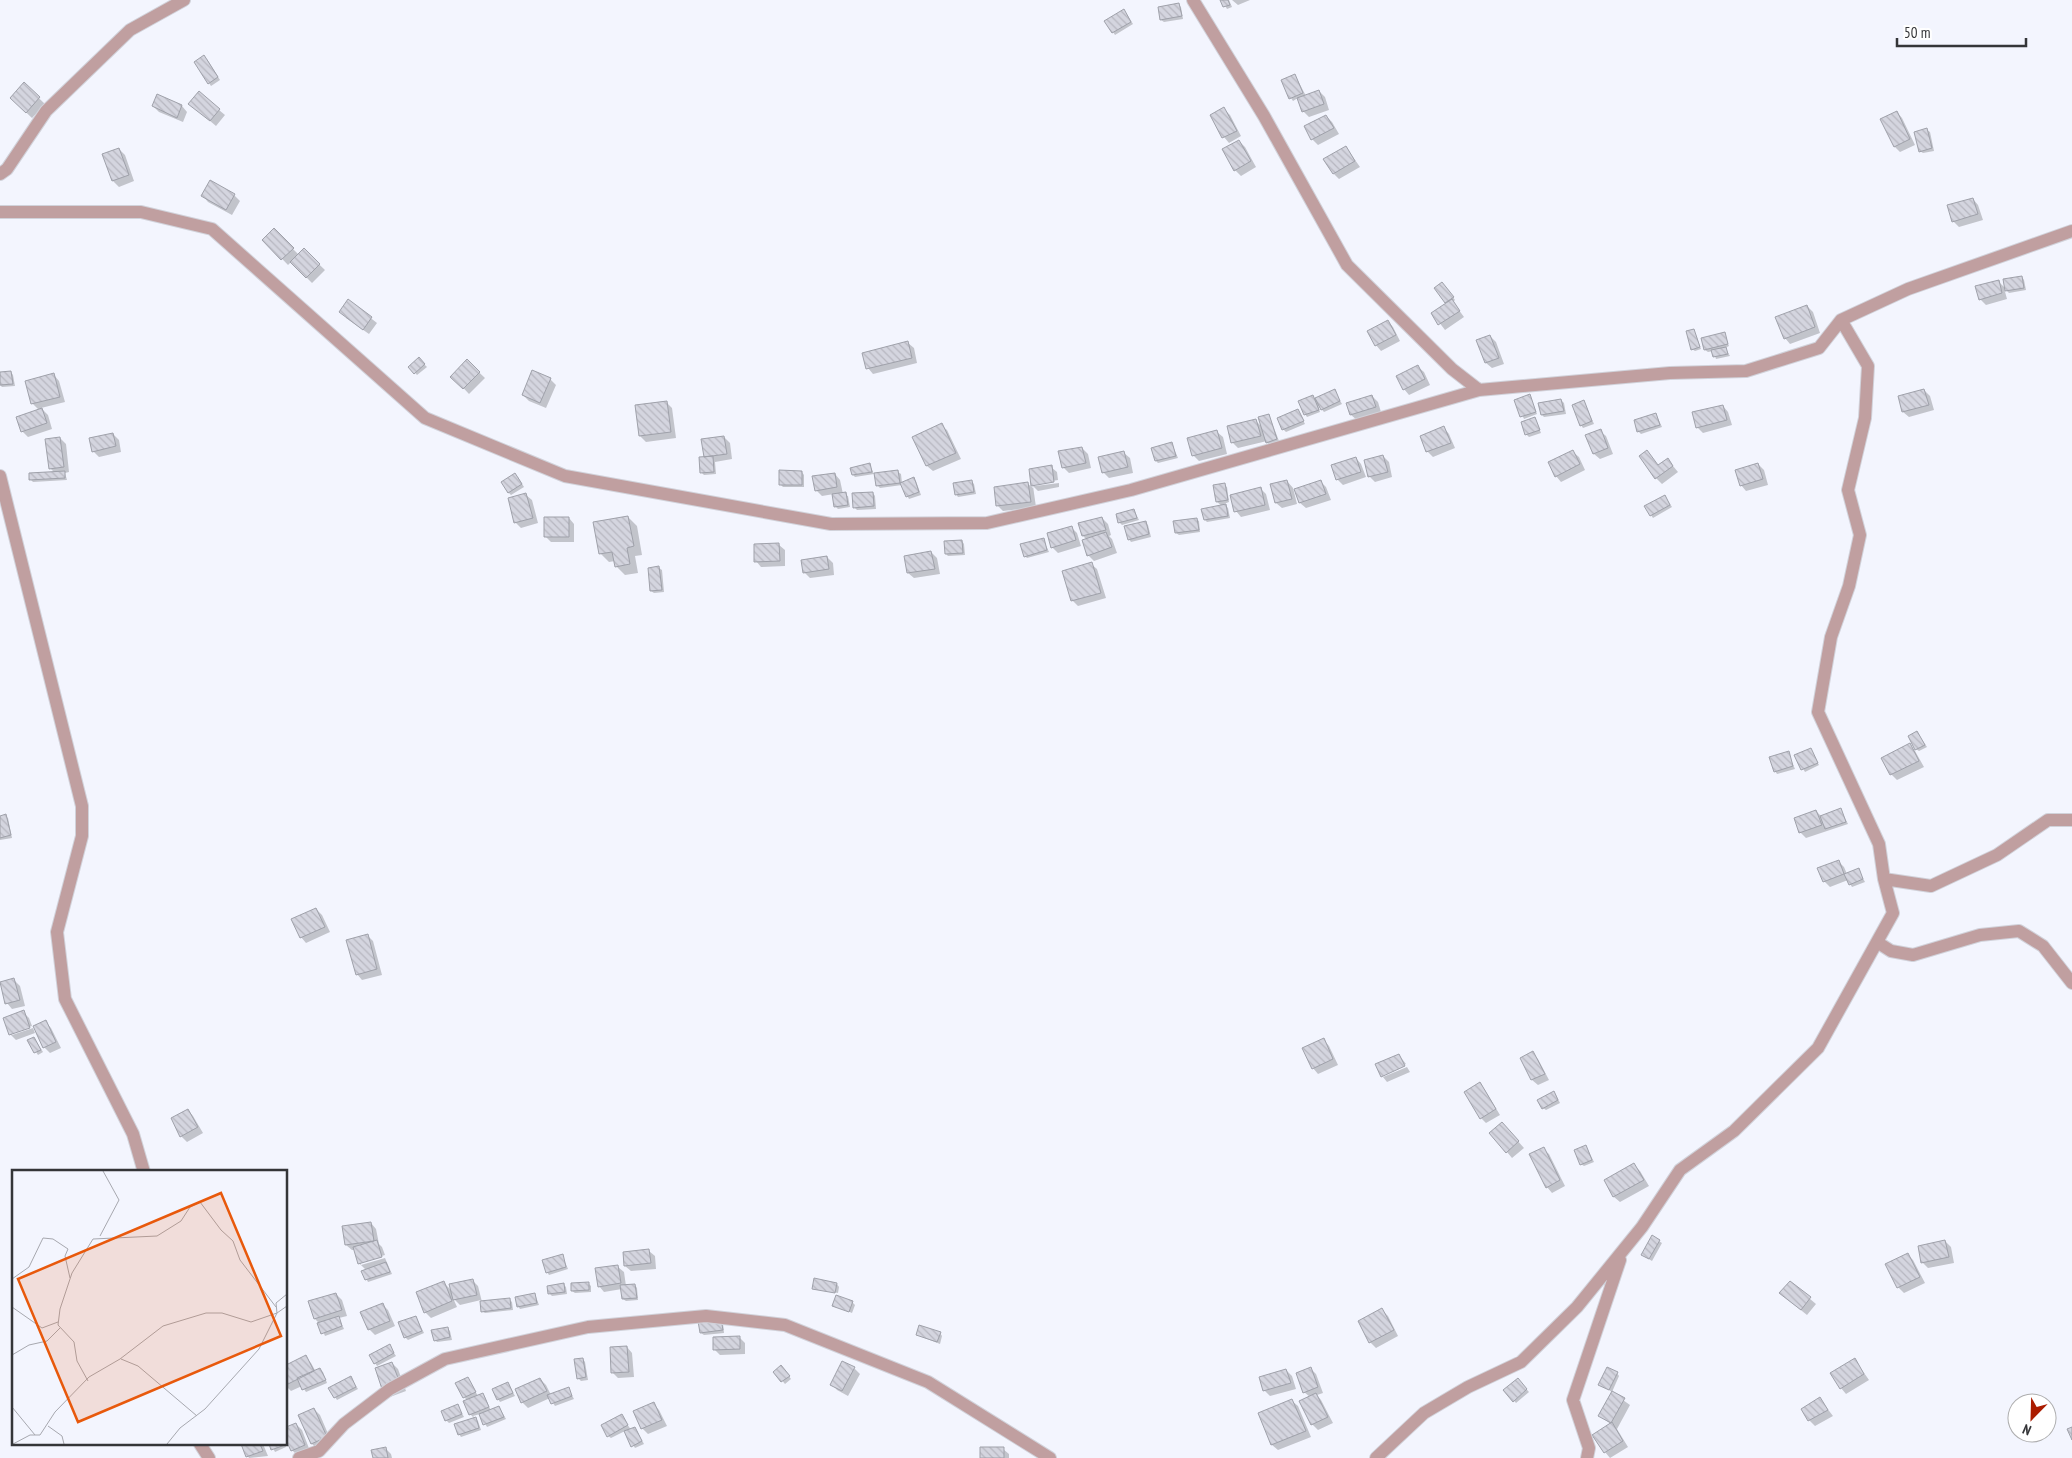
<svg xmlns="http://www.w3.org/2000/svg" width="2072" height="1458" font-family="'PT Sans Narrow',sans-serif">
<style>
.shadow{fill:#0003}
.building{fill:url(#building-back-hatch);stroke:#9fa1aa}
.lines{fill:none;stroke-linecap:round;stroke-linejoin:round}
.minor-casing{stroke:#d1d2da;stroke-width:14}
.minor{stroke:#c09fa0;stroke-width:12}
.inset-road{fill:none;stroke:#a7a8af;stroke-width:1}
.view{fill:#e8590c;fill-opacity:0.15;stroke:#e8590c;stroke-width:2.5}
.inset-edge{fill:none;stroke:#343538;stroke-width:2.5}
</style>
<defs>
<pattern id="building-back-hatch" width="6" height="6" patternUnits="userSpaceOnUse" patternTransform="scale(1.25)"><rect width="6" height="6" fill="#d4d5df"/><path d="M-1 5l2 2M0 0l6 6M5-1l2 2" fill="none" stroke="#b7b7c0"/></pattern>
</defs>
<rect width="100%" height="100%" fill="#f3f5fe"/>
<!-- shadow -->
<path class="shadow" d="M1222,0H1229L1232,7L1227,9Z
M1232,0H1250L1238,5Z
M1179,5L1181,7L1183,19L1164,22L1161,20Z
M1126,13L1133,24L1115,35L1106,21Z
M207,59L220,80L211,86L209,83Z
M1295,75L1306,96L1319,91L1325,97L1329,110L1309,117L1303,111L1298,98L1293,101L1291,98Z
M24,84L45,104L32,118L11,98Z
M158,95L182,106L187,112L183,122L159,112L153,106Z
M196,109L219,110L225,115L216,126Z
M1224,109L1230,115L1241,136L1229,143L1224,137Z
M1897,112L1902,118L1915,145L1900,152L1895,147Z
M1326,116L1332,122L1339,134L1318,145L1312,139L1306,127Z
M1927,130L1930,132L1934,151L1923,153L1920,151Z
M1239,141L1245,147L1256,167L1241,176L1235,170Z
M1346,147L1360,167L1339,179L1334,174Z
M119,149L125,155L134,181L119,187L113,181L104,155Z
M234,195L240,201L232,215L208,202L203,196Z
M1973,199L1978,205L1983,220L1959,227L1953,221Z
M274,230L299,255L304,250L325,270L312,283L291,262L288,265L264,240Z
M2022,277L2024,280L2026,290L2009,293L2004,288L2007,299L1986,305L1980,299L1998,281L2006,289Z
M1445,286L1455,300L1453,302L1464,317L1445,330L1432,313L1447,303L1436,288Z
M349,301L377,323L369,334L346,318Z
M1807,306L1813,312L1820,333L1790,344L1785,338Z
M1388,321L1393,327L1400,341L1381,351L1376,345Z
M1694,330L1701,349L1695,351L1692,349Z
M1724,333L1729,346L1725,348L1730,356L1716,359L1713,351L1708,352L1705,350Z
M1490,336L1496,342L1504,364L1492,368L1486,363Z
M908,343L914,348L917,363L873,374L868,368Z
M419,359L427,367L417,375L410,367Z
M467,361L485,378L469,394L452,376Z
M1418,367L1424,372L1430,385L1409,395L1404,389Z
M11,372L13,375L15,386L2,387L0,385V373Z
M54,375L59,381L65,402L41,408L48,415L52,429L28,437L22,431L39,410L32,403Z
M550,379L556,385L546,408L529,401L523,395Z
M1334,390L1342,404L1324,412L1318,405L1320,412L1307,417L1305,414L1313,397L1315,399Z
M1924,390L1930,396L1934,410L1909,417L1903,412Z
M1372,396L1378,402L1381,412L1357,420L1351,415L1347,404Z
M1530,396L1537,414L1524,419L1516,401Z
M1561,400L1564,403L1566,414L1544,417L1542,415Z
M1584,401L1594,424L1583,428L1581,425Z
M666,402L672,408L676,438L646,442L640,436Z
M1723,406L1728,412L1732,425L1703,433L1697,427Z
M1298,410L1305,424L1286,432L1283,429Z
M1656,414L1662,427L1641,434L1638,431Z
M1269,415L1279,441L1269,445L1267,441L1238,448L1232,442L1256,421L1262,427Z
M1535,418L1541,433L1529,437L1526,434Z
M941,425L947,430L961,459L933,471L927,466L914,437Z
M1444,428L1449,434L1455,448L1433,457L1427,451Z
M1600,431L1606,436L1613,454L1600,459L1594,454L1587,436Z
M1217,432L1223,437L1227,454L1199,461L1193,455Z
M113,434L119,440L121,452L99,457L93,451Z
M724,437L730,443L732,459L715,462L716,474L704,475L701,472L705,458Z
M60,438L66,444L69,472L65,473L67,480L33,482L31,480L55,473L50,468Z
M1172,444L1178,458L1158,463L1156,461Z
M1082,448L1088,454L1091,468L1069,473L1063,467Z
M1573,452L1579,457L1585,470L1561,482L1556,476Z
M1124,453L1130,458L1133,473L1109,478L1103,472Z
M1383,456L1389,462L1392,477L1375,482L1369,476Z
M1356,458L1361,464L1366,477L1343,485L1337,479Z
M1668,460L1678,472L1662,484L1656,478L1659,466Z
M1758,464L1764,470L1768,485L1746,491L1741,485Z
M870,465L874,474L855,477L853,475Z
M1051,467L1057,472L1058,480L1035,484V486L1059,483V487L1038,491L1033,486L1036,507L1003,511L997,505L1028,484L1033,488L1030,470Z
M802,472L804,475V487H783L780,484Z
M898,472L901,474L902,483L913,479L916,481L921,495L909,499L902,485L880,488L877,485Z
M835,474L840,480L843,494L848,496L850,507L838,509L835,506L834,494L822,496L816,490Z
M518,477L524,487L511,495L508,492Z
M971,481L974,484L976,494L958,497L956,494Z
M1287,481L1293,488L1297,504L1282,508L1276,503Z
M1320,481L1326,487L1331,500L1306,508L1300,503L1295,490Z
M1224,485L1227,487L1229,502L1224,504L1228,508L1230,518L1207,522L1205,520L1222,506L1217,502Z
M1261,489L1266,494L1270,510L1241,517L1236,511Z
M873,493L875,496L876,509L857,510L854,507Z
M526,495L532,500L538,523L521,528L515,522Z
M1665,496L1672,507L1653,518L1651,515Z
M1134,510L1139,520L1122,525L1119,522Z
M628,517L637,526L642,555L635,556L638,573L625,575L616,566L615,561L609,562L600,553Z
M569,518L574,524V542H551L545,536Z
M1102,518L1108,524L1111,535L1109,536L1112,539L1117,553L1094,561L1088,555L1087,540L1083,536Z
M1196,519L1199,521L1200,532L1179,535L1176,533Z
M1145,522L1148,525L1151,537L1131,542L1129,539Z
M1071,527L1077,533L1081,546L1058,553L1052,547Z
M1043,539L1049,552L1027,558L1025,556Z
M962,541L964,544L965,555L948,556L946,554Z
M779,545L785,550V566L761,567L756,561Z
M931,552L937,558L940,574L914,578L908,573Z
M827,557L833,563L834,575L810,578L804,572Z
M1091,564L1097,569L1106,598L1078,606L1072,600Z
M659,568L662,570L664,592L654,593L651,591Z
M1917,732L1927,747L1919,751L1916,749Z
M1910,745L1915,751L1924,767L1897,780L1891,774Z
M1810,749L1819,765L1805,772L1796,756Z
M1788,753L1795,769L1777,774L1775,771Z
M1841,810L1848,824L1806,838L1800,832L1816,811L1822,817Z
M5,816L8,818L12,838L0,840V817Z
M1838,861L1844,867L1847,874L1858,869L1865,882L1852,887L1848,880L1830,887L1824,881Z
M316,909L322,915L330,932L306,943L301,937Z
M368,936L373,941L382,975L362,980L357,974Z
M14,980L20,986L25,1006L12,1009L7,1003Z
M23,1012L29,1018L32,1026L12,1033V1035L33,1028L35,1033L16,1040L10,1034Z
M46,1022L51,1028L61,1048L50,1053L44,1047Z
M34,1038L43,1052L38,1055L29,1041Z
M1324,1040L1329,1046L1338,1065L1318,1074L1313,1068Z
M1532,1053L1538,1059L1549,1080L1538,1085L1532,1080L1521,1059Z
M1399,1055L1406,1064L1382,1075V1077L1376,1065Z
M1407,1067L1410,1072L1387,1082L1383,1077Z
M1480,1084L1485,1090L1500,1115L1486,1123L1481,1118Z
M1556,1095L1560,1103L1546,1110L1543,1108Z
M188,1110L193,1116L203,1133L187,1142L181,1136Z
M1508,1130L1524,1148L1512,1158L1507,1152Z
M1586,1146L1594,1162L1584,1166L1581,1164Z
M1543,1149L1549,1154L1565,1186L1552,1193L1547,1187Z
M1634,1165L1640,1171L1649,1186L1620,1202L1614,1197L1606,1181Z
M371,1223L376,1229L379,1244L382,1247L385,1255L361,1262V1265L385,1258L392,1274L368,1282L363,1272L366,1270L359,1263L355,1250H352L346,1245Z
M1652,1237L1662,1243L1652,1261L1642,1255Z
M1945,1241L1951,1247L1954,1263L1928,1268L1922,1262Z
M649,1251L655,1256L656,1269L631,1271L625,1266Z
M1907,1254L1913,1260L1925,1283L1904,1293L1898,1287L1887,1265Z
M562,1255L568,1269L549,1275L547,1272Z
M618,1267L624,1272L626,1286L635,1285L637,1288L638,1300L626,1301L623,1299L622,1289L604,1292L599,1286Z
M472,1280L478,1286L482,1302L509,1299L512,1302L513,1310L485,1313L482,1311L481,1300L460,1305L453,1298L457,1307L431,1318L425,1312L444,1283L453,1292Z
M815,1280L837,1284L839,1287L838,1293L814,1288V1290L813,1288Z
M1790,1282L1816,1304L1807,1315L1787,1299Z
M588,1283L591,1286V1292L575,1293L572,1291Z
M564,1285L566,1287L567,1294L552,1296L550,1294Z
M816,1291L837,1295V1297L853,1303L855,1305L852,1313L834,1305L837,1295Z
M336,1294L342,1300L347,1316L339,1318L344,1329L325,1336L320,1324L315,1319Z
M535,1294L539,1305L520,1309L518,1306Z
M382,1304L388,1310L395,1326L375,1335L369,1329Z
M1382,1310L1388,1316L1398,1336L1376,1348L1370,1342Z
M416,1317L424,1333L408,1340L405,1337Z
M723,1323L724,1333L704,1335L701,1333Z
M447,1328L450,1331L452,1340L437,1342L435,1340Z
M940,1333L942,1336L940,1344L917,1335Z
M739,1337L745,1343V1354L720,1355L714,1349Z
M389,1345L396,1356L377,1366L375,1363Z
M627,1347L632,1353L634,1377L618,1378L612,1372Z
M305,1357L311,1363L316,1372L320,1370L323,1372L327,1383L306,1392L302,1386L291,1391L286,1386V1366Z
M583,1359L585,1362L588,1380L581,1381L578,1378Z
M1855,1360L1869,1380L1846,1394L1841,1388Z
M392,1363L398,1369L406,1391L390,1397L384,1391Z
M854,1368L860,1374L848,1396L837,1390L832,1384Z
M784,1369L791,1379L785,1384L775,1372Z
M1311,1369L1316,1374L1323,1393L1317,1395L1321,1400L1333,1423L1318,1430L1312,1424L1310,1397L1304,1392Z
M1286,1370L1292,1376L1296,1389L1270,1396L1264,1390Z
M1617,1373L1619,1376L1612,1392L1599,1384Z
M351,1378L358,1389L337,1400L330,1389Z
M468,1379L478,1396L483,1394L485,1397L491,1411L499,1407L506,1419L487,1427L480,1414L473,1416L478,1421L481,1430L461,1437L459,1434L474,1418L470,1414L467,1401L457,1384Z
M540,1379L546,1385L551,1395L568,1388L574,1399L555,1406L550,1398L528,1408L522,1402Z
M1518,1380L1529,1392L1516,1403L1505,1390Z
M508,1383L515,1396L500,1402L498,1399Z
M1613,1393L1630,1405L1617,1429L1628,1447L1610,1458L1605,1452L1611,1424L1600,1416Z
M1820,1399L1833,1416L1815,1426L1809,1420Z
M1292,1401L1298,1406L1311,1437L1278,1450L1272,1445L1260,1414Z
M654,1404L659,1410L667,1426L648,1434L642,1428Z
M458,1406L464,1417L449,1423L446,1420Z
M314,1409L320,1415L332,1443L317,1449L312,1444Z
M622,1416L631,1430L634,1428L637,1431L644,1444L635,1448L625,1431L611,1438L608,1436Z
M296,1424L302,1430L310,1451L298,1456L292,1450Z
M242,1444H263L268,1456L249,1458Z
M271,1444H285L286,1447L275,1452Z
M385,1448L391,1454L392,1458H375Z
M1003,1449L1009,1454V1458H981Z"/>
<!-- building -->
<path class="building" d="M1220,0H1228L1230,5L1223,7Z
M1179,3L1182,16L1160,20L1158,7Z
M1124,9L1131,22L1112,33L1104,21Z
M204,55L218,77L208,84L194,62Z
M1295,74L1303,93L1289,99L1281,80Z
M24,82L40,97L26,113L10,98Z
M1319,90L1324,104L1302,112L1297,98Z
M199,91L220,109L210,121L188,104Z
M157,94L182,105L177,118L152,106Z
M1224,107L1237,131L1222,138L1210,115Z
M1897,111L1910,139L1894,147L1880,119Z
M1326,115L1334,128L1311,140L1304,126Z
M1927,128L1932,148L1919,152L1914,132Z
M1239,140L1251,161L1234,171L1222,149Z
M1346,146L1355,161L1333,174L1323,159Z
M119,148L129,175L112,181L102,154Z
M210,180L235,194L226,210L201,196Z
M1973,198L1978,214L1952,222L1947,205Z
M274,228L294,248L281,260L262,240Z
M304,248L320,264L306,278L290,262Z
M2022,276L2024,288L2005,291L2003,279Z
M1999,280L2002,293L1979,300L1975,286Z
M1442,282L1454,297L1445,303L1434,288Z
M348,299L372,317L363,330L339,312Z
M1452,299L1460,311L1438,325L1431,313Z
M1807,305L1815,327L1784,339L1775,317Z
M1388,320L1396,335L1375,346L1367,331Z
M1694,329L1700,347L1691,350L1686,331Z
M1725,332L1728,344L1704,350L1701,338Z
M1490,335L1499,358L1485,363L1476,340Z
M908,341L912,358L866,369L862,353Z
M1726,347L1728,354L1713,357L1711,350Z
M419,357L425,364L414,374L408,367Z
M467,359L480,372L463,389L450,377Z
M1418,365L1425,379L1403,390L1396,376Z
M532,370L551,378L540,403L522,395Z
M11,371L13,384L0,385V372Z
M54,373L60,397L31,404L25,381Z
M1335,389L1340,401L1321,410L1315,398Z
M1924,389L1929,405L1902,412L1898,396Z
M1530,394L1536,412L1520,417L1514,400Z
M1313,395L1319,410L1304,415L1298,401Z
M1372,395L1376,407L1350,415L1346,403Z
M1561,399L1564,411L1541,415L1538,403Z
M1584,400L1592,421L1580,426L1572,405Z
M667,401L671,432L639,436L635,405Z
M1723,405L1727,420L1696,428L1692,412Z
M42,408L47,423L21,432L16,417Z
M1298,409L1304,421L1282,430L1277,418Z
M1656,413L1660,425L1637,432L1634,420Z
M1269,414L1277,439L1266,443L1258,417Z
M1535,417L1540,430L1525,435L1521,422Z
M1256,419L1261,436L1231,443L1227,426Z
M942,423L956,453L926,466L912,437Z
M1444,426L1451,443L1426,452L1420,436Z
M1601,429L1608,448L1593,454L1585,435Z
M1217,430L1222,448L1192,456L1187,438Z
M113,433L116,446L92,452L89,438Z
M724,436L727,454L704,457L701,439Z
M60,437L64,467L49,469L45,439Z
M1172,442L1176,456L1155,461L1151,448Z
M1082,447L1086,463L1062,468L1058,451Z
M1573,450L1580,464L1555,477L1548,462Z
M1647,450L1658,465L1668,458L1673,466L1655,479L1639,456Z
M1124,451L1128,467L1102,473L1098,457Z
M1383,455L1388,472L1368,477L1364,460Z
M713,456L714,472L700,473L699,457Z
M1356,457L1361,472L1336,480L1331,465Z
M870,463L872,472L852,475L850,468Z
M1758,463L1763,479L1740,486L1735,470Z
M1052,465L1054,482L1031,486L1029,469Z
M779,470L802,471V485H779Z
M898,470L900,483L876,486L874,473Z
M65,471V478L29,480V473Z
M515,473L522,484L508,493L501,482Z
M835,473L837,487L815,491L812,476Z
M914,477L919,492L906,497L900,483Z
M972,480L974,492L955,495L953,483Z
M1287,480L1292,499L1275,503L1270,484Z
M1321,480L1326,494L1299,503L1294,489Z
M1028,482L1031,502L996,506L994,487Z
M1225,483L1228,500L1216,502L1213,485Z
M1261,487L1265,505L1234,512L1230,495Z
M846,492L848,505L834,507L832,494Z
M873,492L874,506L853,508L852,493Z
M526,493L533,518L514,523L508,498Z
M1665,495L1670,505L1650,516L1644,506Z
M1226,504L1228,516L1204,520L1201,509Z
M1134,509L1137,518L1118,523L1116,514Z
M628,516L634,546L627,548L630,564L615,567L612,552L599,554L593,522Z
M544,517H569V537H544Z
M1102,517L1106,530L1082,536L1078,523Z
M1197,518L1199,530L1175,533L1173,521Z
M1146,521L1149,534L1128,540L1124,526Z
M1072,526L1076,540L1051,548L1047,533Z
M1106,532L1112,547L1087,556L1082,540Z
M1044,538L1047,550L1024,557L1020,544Z
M962,540L963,553L945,554L944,541Z
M779,543L780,561L754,562V544Z
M931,551L935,569L907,573L904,556Z
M827,556L829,569L803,573L801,560Z
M1092,562L1101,593L1071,601L1062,571Z
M659,566L662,590L650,591L648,568Z
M1917,731L1925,745L1915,750L1908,736Z
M1910,743L1919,761L1890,775L1881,758Z
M1811,748L1818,763L1801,770L1794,755Z
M1789,751L1793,766L1774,772L1769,757Z
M1841,808L1846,822L1825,829L1820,816Z
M1816,810L1822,825L1799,833L1794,818Z
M6,814L11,835L0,838V816Z
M1839,860L1844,874L1823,882L1817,868Z
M1859,868L1863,879L1849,885L1844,874Z
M316,908L325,927L300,938L291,919Z
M368,934L377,969L356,975L346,940Z
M14,978L20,1000L5,1004L0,982Z
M24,1010L30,1028L9,1035L3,1018Z
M46,1020L56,1042L43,1048L33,1026Z
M34,1037L41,1050L34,1053L27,1040Z
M1324,1038L1333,1059L1312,1069L1302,1048Z
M1533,1051L1545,1074L1531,1080L1520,1058Z
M1399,1054L1405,1066L1381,1077L1375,1064Z
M1480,1082L1496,1109L1480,1119L1464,1092Z
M1554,1091L1558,1100L1542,1109L1537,1100Z
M188,1109L198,1127L180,1137L171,1118Z
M1502,1122L1519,1141L1506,1153L1489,1133Z
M1586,1145L1592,1160L1580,1165L1574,1150Z
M1544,1147L1560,1180L1546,1188L1529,1154Z
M1634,1163L1644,1180L1613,1197L1604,1180Z
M371,1222L374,1241L345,1245L342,1226Z
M1652,1235L1660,1240L1649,1259L1641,1255Z
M377,1240L382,1257L358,1264L353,1247Z
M1945,1240L1949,1257L1921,1263L1918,1246Z
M649,1249L651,1263L624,1266L623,1252Z
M1908,1253L1920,1277L1897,1288L1885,1264Z
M563,1254L566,1267L546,1273L542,1260Z
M386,1262L390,1272L365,1280L361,1271Z
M618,1265L621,1283L598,1287L595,1268Z
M814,1278L837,1283L835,1293L812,1289Z
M473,1279L477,1295L453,1300L449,1284Z
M444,1281L452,1301L424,1313L416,1292Z
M1790,1281L1811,1297L1801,1310L1779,1293Z
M589,1282V1290L571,1291V1283Z
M564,1283L565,1292L548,1294L547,1286Z
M635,1284L637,1298L622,1299L620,1285Z
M336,1293L342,1310L314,1319L308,1301Z
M535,1293L537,1303L517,1307L515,1297Z
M836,1295L853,1301L849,1312L832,1306Z
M510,1298L511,1308L481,1312L480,1301Z
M383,1303L390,1321L368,1330L360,1312Z
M1382,1308L1394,1330L1369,1343L1358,1321Z
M339,1316L342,1326L321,1334L317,1323Z
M416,1316L422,1331L404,1338L398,1322Z
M721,1319L723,1330L700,1333L698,1321Z
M919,1325L941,1332L937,1342L916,1335Z
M448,1327L450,1337L434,1341L431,1330Z
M740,1336V1349L713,1350V1337Z
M390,1344L394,1353L374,1364L369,1355Z
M627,1346L629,1372L611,1373L610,1347Z
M306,1355L314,1371L286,1385V1365Z
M583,1358L586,1377L577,1379L574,1359Z
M1855,1358L1864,1374L1840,1389L1830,1373Z
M842,1361L855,1367L842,1391L830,1385Z
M392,1362L401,1386L383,1392L375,1368Z
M781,1365L790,1376L781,1382L773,1372Z
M1311,1367L1318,1387L1303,1393L1296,1373Z
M1607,1367L1618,1372L1609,1390L1598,1385Z
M320,1368L326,1380L302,1390L297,1378Z
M1286,1369L1291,1383L1263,1391L1259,1377Z
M351,1376L356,1387L334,1398L328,1388Z
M468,1377L476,1392L463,1398L455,1383Z
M540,1378L547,1391L521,1403L515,1389Z
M1518,1378L1527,1389L1513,1402L1503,1390Z
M508,1382L513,1393L497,1400L492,1389Z
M569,1387L572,1396L551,1404L547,1395Z
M1612,1391L1625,1398L1611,1423L1598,1416Z
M483,1393L489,1407L469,1415L463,1401Z
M1316,1393L1328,1417L1311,1425L1299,1401Z
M1820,1397L1828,1410L1808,1421L1801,1409Z
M1292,1399L1306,1431L1271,1445L1258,1413Z
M654,1402L662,1420L641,1429L633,1411Z
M458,1404L462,1414L445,1421L441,1411Z
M499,1406L504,1417L483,1425L479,1414Z
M314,1408L327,1437L311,1444L298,1415Z
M622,1414L628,1425L607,1437L601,1425Z
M476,1417L479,1428L458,1435L454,1424Z
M1612,1422L1623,1441L1604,1453L1592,1435Z
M296,1423L305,1445L291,1451L286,1440V1427Z
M635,1427L642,1441L631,1447L624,1431Z
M2072,1427V1440L2067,1429Z
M241,1444H260L263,1451L246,1457Z
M269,1444H284L285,1445L271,1450Z
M386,1447L388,1458H373L371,1450Z
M980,1447H1004V1458H980Z"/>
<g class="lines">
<defs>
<path id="minor" d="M1193,0L1264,116L1347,265L1452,369L1479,390
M0,174L7,169L46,111L130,30L184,0
M0,212H141L212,229L425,418L565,476L831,524L987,523L1131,490L1479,390L1670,373L1746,371L1819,348L1841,320L1908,289L2072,231
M0,476L82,806V836L57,932L65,999L133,1134L144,1172
M1884,879L1931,886L1997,855L2048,820H2072
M1877,942L1891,951L1913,955L1980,935L2019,931L2043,946L2072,983
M200,1444L209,1458
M299,1458L319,1451L344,1424L390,1389L445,1359L588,1327L706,1316L785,1325L928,1382L1050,1458
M1376,1458L1424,1413L1468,1387L1521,1362L1577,1307L1642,1227L1680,1170L1734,1131L1818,1048L1893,913L1884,879L1879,844L1818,712L1831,637L1849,586L1860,535L1848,490L1865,418L1868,366L1841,320
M1587,1458L1589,1448L1573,1400L1620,1260"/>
</defs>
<!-- minor casing -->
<use href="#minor" class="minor-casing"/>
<!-- minor -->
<use href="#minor" class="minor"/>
</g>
<!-- overview -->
<g transform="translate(12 1170)">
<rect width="275" height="275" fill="#f3f5fe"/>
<path class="inset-road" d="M88,66L107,30L91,1M0,109L17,97L31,68L41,69L56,79L53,86L58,108M0,137L30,158L46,152M0,185L17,175L35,171L48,158M109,189L126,196L185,246M76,211L65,191L62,172L46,155L48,139L60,103L81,69L145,66L169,51L178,37L188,32L209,60L221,71L228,90L264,137M0,237L23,265M36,256L50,266L52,274M1,274L18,265H28L43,242L77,207L108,189L151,156L194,143H210L239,152L265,143L275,136M155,274L168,258L193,239L247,179L265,143L264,133L275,124"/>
<path class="view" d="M209,23L269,166L66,252L6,109Z"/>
<rect width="275" height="275" class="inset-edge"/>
</g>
<!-- north arrow -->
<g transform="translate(2032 1418) rotate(203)"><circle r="24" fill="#ffffff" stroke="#aeaeaf"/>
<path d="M0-4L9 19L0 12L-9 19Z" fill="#ab1c00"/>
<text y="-8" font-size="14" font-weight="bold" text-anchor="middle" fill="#343538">N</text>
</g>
<!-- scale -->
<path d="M1897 38v8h129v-8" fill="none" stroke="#343538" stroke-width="2.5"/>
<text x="1904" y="38" font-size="15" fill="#343538" stroke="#ffffff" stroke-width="4" paint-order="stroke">50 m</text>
</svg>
